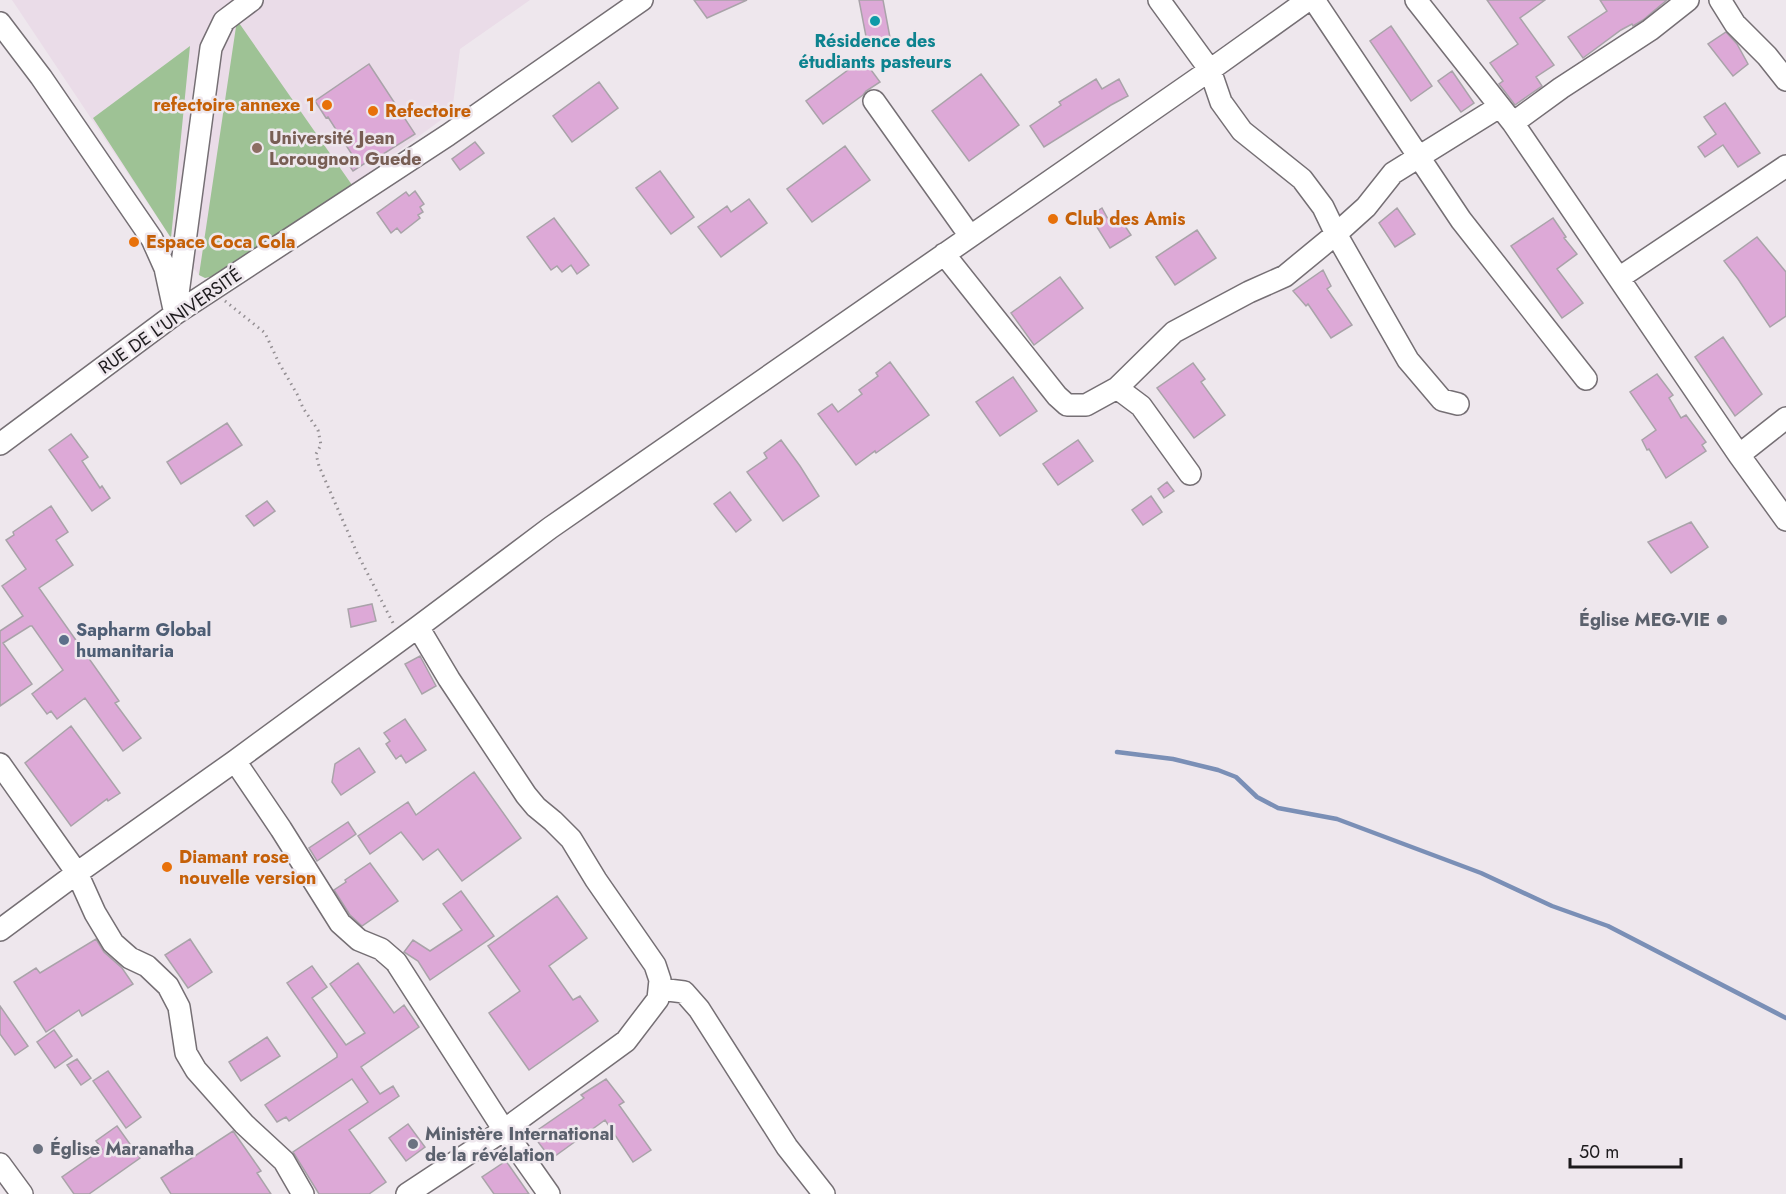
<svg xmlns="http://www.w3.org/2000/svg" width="1786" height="1194" font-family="Jost,sans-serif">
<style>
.built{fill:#eadce8}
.green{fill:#9ec295}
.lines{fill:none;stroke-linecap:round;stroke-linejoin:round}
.stream{stroke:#7a8fb6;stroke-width:4.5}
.building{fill:#dda9d7;stroke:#a9a3a9;stroke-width:1.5}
.minor-casing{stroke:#756f74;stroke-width:24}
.path{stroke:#948f93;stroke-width:3;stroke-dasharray:1.5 4.5;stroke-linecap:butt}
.minor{stroke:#fff;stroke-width:21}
.culture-dot{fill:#0f9aa8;stroke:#eee7ed;stroke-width:2}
.food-dot{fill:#e8710a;stroke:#eee7ed;stroke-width:2}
.education-dot{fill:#8d6e63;stroke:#eee7ed;stroke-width:2}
.worship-dot{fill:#6b7280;stroke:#eee7ed;stroke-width:2}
.service-dot{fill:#5c6f8a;stroke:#eee7ed;stroke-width:2}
.labels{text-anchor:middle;stroke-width:5;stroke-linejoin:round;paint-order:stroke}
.culture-label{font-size:18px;font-weight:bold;fill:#0d838f;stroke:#eee7ed}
.food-label{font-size:18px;font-weight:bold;fill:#c56008;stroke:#eee7ed;text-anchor:start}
.education-label{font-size:18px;font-weight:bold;fill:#785e54;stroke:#eee7ed;text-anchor:start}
.street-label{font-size:18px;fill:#1c1a1c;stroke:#eee7ed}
.worship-label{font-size:18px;font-weight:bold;fill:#5b616d;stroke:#eee7ed;text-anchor:start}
.service-label{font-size:18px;font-weight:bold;fill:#4e5e75;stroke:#eee7ed;text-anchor:start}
</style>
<rect width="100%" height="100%" fill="#eee7ed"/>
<!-- built -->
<path class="built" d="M12,0H530L460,49L452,112L352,185L220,275L205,278L199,275L171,238Z"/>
<!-- green -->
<path class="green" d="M237,20L352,185L220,275L205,278L199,275Z
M190,46L171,238L93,118Z"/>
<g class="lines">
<!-- stream -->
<path class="stream" d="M1117,752L1173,759L1218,770L1236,777L1257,797L1278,808L1337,819L1481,873L1552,906L1608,926L1786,1018"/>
</g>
<!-- building -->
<path class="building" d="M694,0H747L707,18Z
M859,0H883L891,43L868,47Z
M1487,0H1545L1520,18L1554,65L1536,77L1542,86L1515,105L1499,84L1503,81L1490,63L1518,44Z
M1600,0H1667L1643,20L1633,26L1632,24L1621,30L1583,58L1568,37L1607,11Z
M1391,26L1432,86L1411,101L1370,41Z
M1726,32L1737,44L1748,64L1733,76L1708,44Z
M863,59L880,82L866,91L863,95L823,124L806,101Z
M369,64L415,134L377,158L376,156L353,171L346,161L353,156L328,117L326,118L315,101Z
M1452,71L1474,103L1461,112L1438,81Z
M981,74L1019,125L969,161L932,111Z
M1096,79L1102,89L1119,79L1128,96L1111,105L1044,147L1030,126L1061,105L1059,102Z
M599,82L618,108L572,142L553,116Z
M1725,103L1760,153L1738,167L1723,145L1705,157L1698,147L1716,134L1704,117Z
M475,142L484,153L460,170L452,159Z
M845,146L870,180L812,222L787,189Z
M660,171L694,217L671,234L636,188Z
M415,191L424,204L420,207L423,212L418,215L420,218L401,233L397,228L391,233L377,213L406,192L409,196Z
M749,199L767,223L721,257L698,227L727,206L731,212Z
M1102,208L1108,219L1117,214L1131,235L1110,248L1090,216Z
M1397,208L1415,234L1395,247L1379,223Z
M554,218L589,265L577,274L571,265L562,272L557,266L551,270L527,237Z
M1553,218L1566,237L1564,238L1577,254L1557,269L1583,303L1562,318L1511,246Z
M1197,230L1216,258L1175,285L1156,257Z
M1757,237L1786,272V316L1770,327L1738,279L1724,261Z
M1323,270L1331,286L1327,289L1352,325L1331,338L1308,304L1306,306L1293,291Z
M1060,277L1083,308L1034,345L1011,313Z
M1723,337L1762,394L1735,416L1695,357Z
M890,362L929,415L876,453L875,451L856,465L818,414L832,404L838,412L862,394L859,390L878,376L876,373Z
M1193,363L1205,379L1201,382L1225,415L1194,438L1157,388Z
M1657,374L1673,395L1669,398L1681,418L1686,415L1706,442L1702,445L1706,451L1666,478L1649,449L1647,450L1642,440L1656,430L1630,392Z
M1013,377L1037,411L1000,436L976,402Z
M227,423L242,445L181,484L167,462Z
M71,434L88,457L82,461L100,488L102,486L110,498L92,511L49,450Z
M781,440L800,466L819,496L783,521L747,472L767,458L764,453Z
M1078,440L1093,461L1058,485L1043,464Z
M1167,482L1174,491L1164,498L1158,489Z
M730,492L751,520L736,532L714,504Z
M1151,496L1162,512L1143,525L1132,510Z
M267,501L275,511L254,526L246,516Z
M51,506L68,532L56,540L73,565L39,588L119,701L115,703L141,738L123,751L85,698L57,719L51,711L47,714L32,694L63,670L32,626H30L3,643L32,684L0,706V631L23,616L2,586L26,569L6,540L14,535L13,532Z
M1691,522L1708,547L1671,573L1648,542Z
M372,604L376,621L351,627L348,609Z
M420,656L436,686L422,694L405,664Z
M405,719L426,750L406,763L401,755L396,759L386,744L390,741L384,733Z
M71,726L120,793L108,801L107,799L71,826L25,763Z
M359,748L375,772L341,795L332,782L335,764Z
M474,772L521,838L462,881L438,849L423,860L401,832L370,854L358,836L408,802L416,815Z
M348,822L356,834L317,861L309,848Z
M370,863L398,901L362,926L350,915L334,890L346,882L345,880Z
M461,891L494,936L430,980L418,961L404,952L413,940L430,951L462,930L443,904Z
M557,896L587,938L549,966L573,1000L580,996L598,1021L529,1070L489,1013L520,991L488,946Z
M96,939L104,952L122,968L133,984L82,1016L79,1010L46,1032L14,982L36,968L40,973Z
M190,939L212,972L188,988L165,955Z
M358,963L394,1013L404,1005L419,1027L361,1067L380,1094L393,1086L399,1096L349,1130L386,1182L369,1194H319L293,1152L368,1102L352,1079L289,1121L286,1117L277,1122L265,1105L337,1057V1054L287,983L312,966L327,987L312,998L346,1045L365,1033L330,984Z
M0,1006L28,1046L15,1055L0,1034Z
M54,1030L72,1056L55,1068L37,1042Z
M267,1037L280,1056L241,1081L229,1062Z
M77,1059L91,1078L81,1085L67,1065Z
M108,1071L141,1117L126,1128L93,1081Z
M606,1079L624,1102L619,1105L651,1150L633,1162L605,1120L551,1159L532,1134L584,1098L581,1095Z
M408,1124L425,1147L406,1161L389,1138Z
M117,1126L140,1158L89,1194H74L62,1177L102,1149L96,1141Z
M233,1131L261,1171L257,1173L271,1194H171L161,1178Z
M506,1161L529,1194H494L482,1177Z"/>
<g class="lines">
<defs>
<path id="minor" d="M1314,0L1461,220L1586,379
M1416,0L1513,123L1739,455L1786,520
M1720,0L1735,24L1767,56L1786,80
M0,23L41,77L152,239L165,268L175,314
M874,101L970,236
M1513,123L1561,88L1650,30L1688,0
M944,254L1057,396L1067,405H1086L1117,388L1141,406L1190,474
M1619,278L1786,166
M177,301L211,48L224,21L252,0
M1117,388L1174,332L1249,292L1285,276L1336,234L1323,207L1302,179L1242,131L1221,102L1210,70L1159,0
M1458,404L1442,400L1408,360L1336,234L1366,207L1393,173L1499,107
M0,444L175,314L448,135L642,0
M1739,455L1786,418
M235,761L281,829L340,923L359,940L381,949L396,962L504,1130L549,1194
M0,764L77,873L95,913L113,943L130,958L147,966L168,986L179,1007L186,1053L196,1070L244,1124L284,1161L303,1194
M0,930L77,873L235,761L418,627L550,528L1210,70L1308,0
M660,989L684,992L699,1009L787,1147L824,1194
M0,1164L22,1194
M407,1194L504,1130L626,1041L658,999L660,980L655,965L596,880L571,839L553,821L536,807L526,795L449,679L418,627"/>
</defs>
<!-- minor casing -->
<use href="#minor" class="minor-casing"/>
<!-- path -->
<path class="path" d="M225,301L265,333L279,363L297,394L303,408L318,430L321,445L316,454L319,466L357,553L393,623"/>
<!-- minor -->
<use href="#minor" class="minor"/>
</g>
<!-- markers -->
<circle class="culture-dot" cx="875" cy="21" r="6"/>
<g class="food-dot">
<circle cx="327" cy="105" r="6"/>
<circle cx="373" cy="111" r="6"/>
<circle cx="1053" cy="219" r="6"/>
<circle cx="134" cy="242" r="6"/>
<circle cx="167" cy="867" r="6"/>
</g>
<circle class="education-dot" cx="257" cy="148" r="6"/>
<g class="worship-dot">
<circle cx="1722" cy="620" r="6"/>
<circle cx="413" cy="1144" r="6"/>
<circle cx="38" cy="1149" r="6"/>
</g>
<circle class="service-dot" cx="64" cy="640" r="6"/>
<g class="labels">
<!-- culture labels -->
<g class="culture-label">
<text x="875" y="47">Résidence des<tspan x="875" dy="21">étudiants pasteurs</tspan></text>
</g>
<!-- food labels -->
<g class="food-label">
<text x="315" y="111" text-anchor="end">refectoire annexe 1</text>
<text x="385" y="117">Refectoire</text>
<text x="1065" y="225">Club des Amis</text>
<text x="146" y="248">Espace Coca Cola</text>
<text x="179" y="863">Diamant rose<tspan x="179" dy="21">nouvelle version</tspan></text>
</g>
<!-- education labels -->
<g class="education-label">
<text x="269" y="144">Université Jean<tspan x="269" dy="21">Lorougnon Guede</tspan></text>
</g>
<!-- street labels -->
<g class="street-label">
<text transform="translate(170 321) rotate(-35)" y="6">RUE DE L'UNIVERSITÉ</text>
</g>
<!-- worship labels -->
<g class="worship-label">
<text x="1710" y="626" text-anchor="end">Église MEG-VIE</text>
<text x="425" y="1140">Ministère International<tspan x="425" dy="21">de la révélation</tspan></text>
<text x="50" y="1155">Église Maranatha</text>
</g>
<!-- service labels -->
<g class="service-label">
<text x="76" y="636">Sapharm Global<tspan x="76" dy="21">humanitaria</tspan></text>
</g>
</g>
<!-- scale -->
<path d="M1570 1158v9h111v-9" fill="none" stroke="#1c1a1c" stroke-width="3"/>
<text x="1579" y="1158" font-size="18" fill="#1c1a1c" stroke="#eee7ed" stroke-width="4.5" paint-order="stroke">50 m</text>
</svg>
